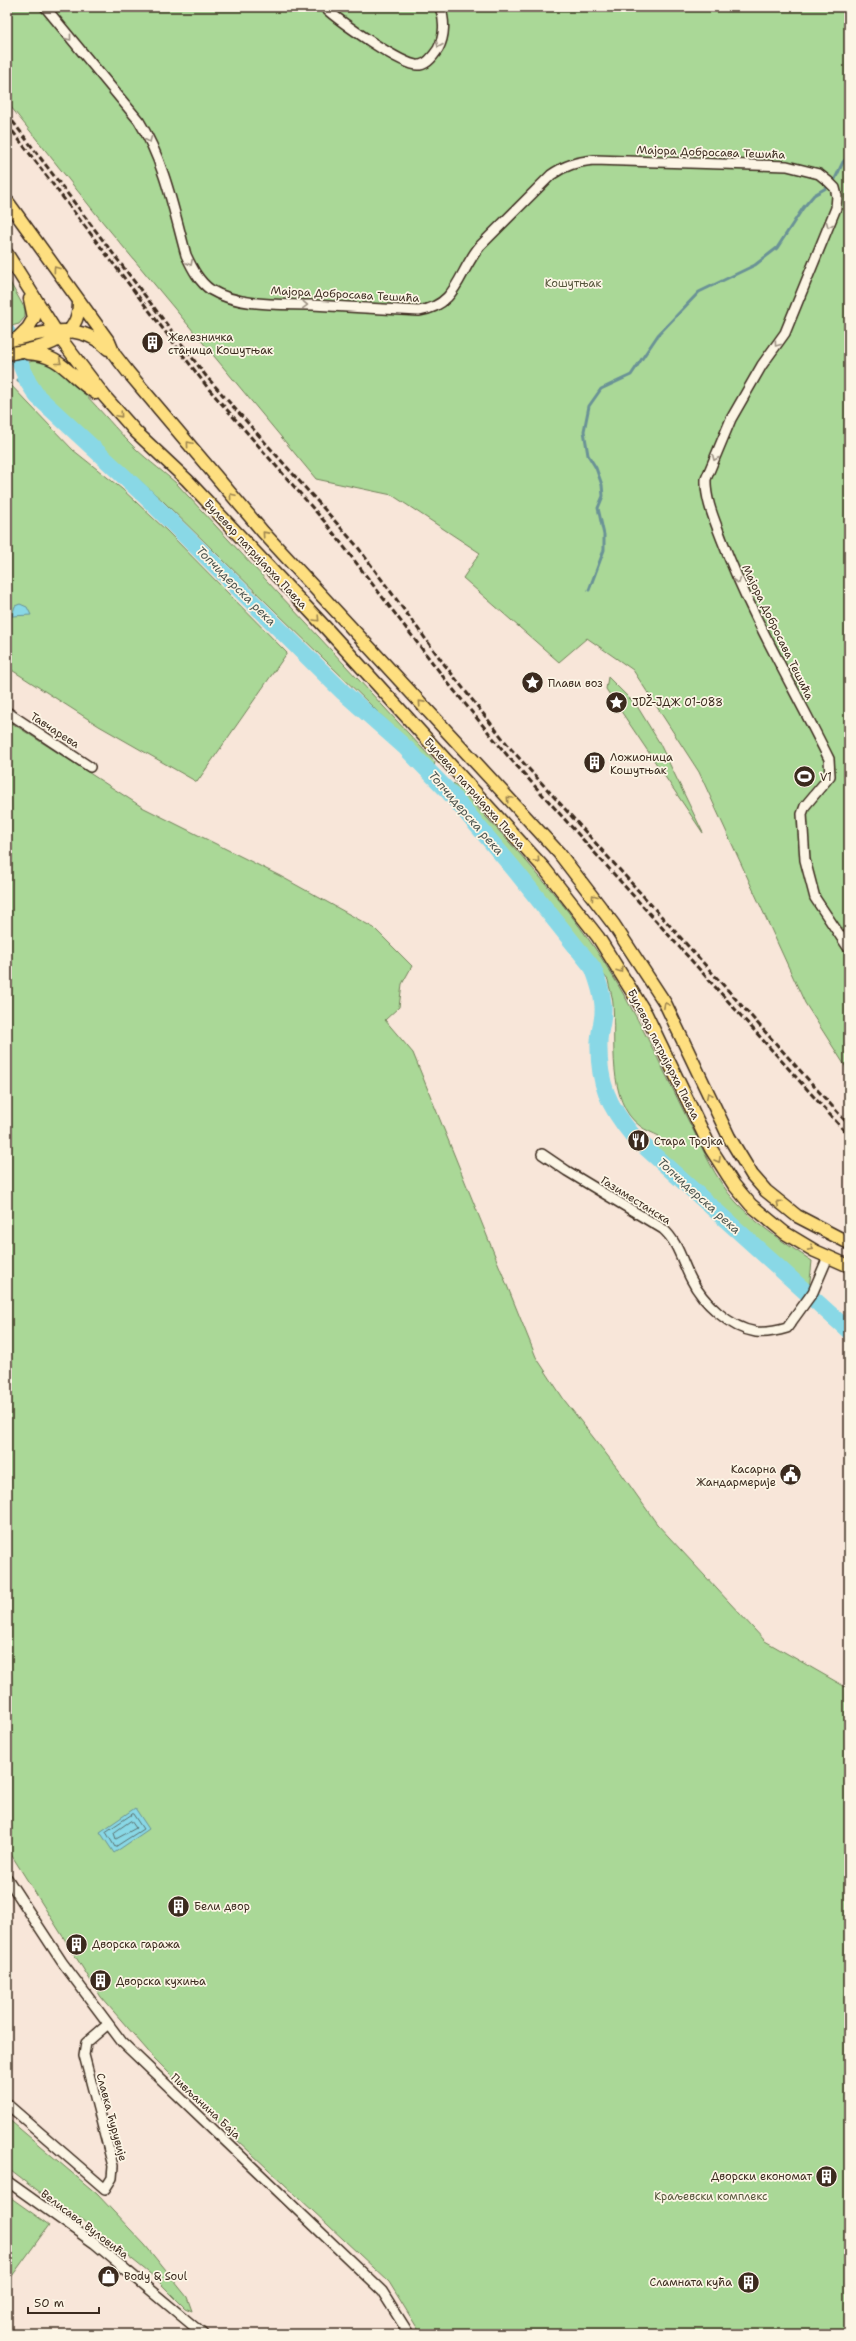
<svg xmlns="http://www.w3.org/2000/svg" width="856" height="2341" font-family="'Shantell Sans',sans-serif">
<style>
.green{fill:#aad897;stroke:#72815a}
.water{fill:#89d8e6;stroke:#6a9296}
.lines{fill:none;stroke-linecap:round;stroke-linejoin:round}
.shore{stroke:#5a706e;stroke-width:1}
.stream{stroke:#6a9296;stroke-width:3}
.river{stroke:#89d8e6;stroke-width:17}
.minor-casing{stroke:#3b2a1e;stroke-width:12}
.major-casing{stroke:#3b2a1e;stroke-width:15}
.minor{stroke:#fcf5e5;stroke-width:9}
.major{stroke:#fedf80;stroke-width:12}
.rail{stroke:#3b2a1e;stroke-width:3;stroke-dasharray:6 3;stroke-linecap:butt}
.oneway{stroke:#9c9082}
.oneway2{stroke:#9c844f}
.labels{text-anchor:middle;stroke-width:3.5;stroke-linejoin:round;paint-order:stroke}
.street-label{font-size:11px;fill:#3b2a1e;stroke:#fcf5e5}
.park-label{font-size:11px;fill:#57563c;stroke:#fcf5e5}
.poi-label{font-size:11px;fill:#3b2a1e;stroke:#fcf5e5;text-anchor:start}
.water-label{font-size:12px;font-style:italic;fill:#4e5650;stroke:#fcf5e5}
</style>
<rect width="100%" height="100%" fill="#f8e6d9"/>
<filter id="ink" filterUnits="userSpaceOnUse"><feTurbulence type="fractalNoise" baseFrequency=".025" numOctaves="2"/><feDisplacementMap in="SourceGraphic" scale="8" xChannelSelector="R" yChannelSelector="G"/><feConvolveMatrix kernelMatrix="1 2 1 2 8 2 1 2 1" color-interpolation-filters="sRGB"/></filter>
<g filter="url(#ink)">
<!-- green -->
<path class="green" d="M7,7H849V1072L805,1003L699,772L633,670L587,638L559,662L463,578L480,553L392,495L316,479L96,214L7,102Z
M7,277L25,309V317L19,324L11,326L7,318Z
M38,360C64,364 108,421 128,441C142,456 160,469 176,483L435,762L434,767L164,502L43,395L25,363Z
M7,381L73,450L122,489L167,531L287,653L197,782L99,726L7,667Z
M608,677L637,706L659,742L703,833L606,689Z
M7,720L142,807L280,876L374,928L412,966L402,984L399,1007L385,1020L413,1053L536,1357L565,1401L621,1473L657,1524L765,1641L849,1689V2334H421L389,2282L222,2126L154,2058L101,1997L7,1848Z
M454,783C508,840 562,897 604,962C636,1012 661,1065 687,1118C701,1144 715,1180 736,1202C758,1226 785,1243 812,1261L809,1290L652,1146L659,1136C653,1133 645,1130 640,1126C606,1101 616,1040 613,1004C613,996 609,988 608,980L450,788Z
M7,2118L97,2194L145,2245L187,2297L192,2311L185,2308L153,2276L83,2220L41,2194L7,2168Z
M7,2195L49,2225L7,2283Z"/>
<!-- water -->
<path class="water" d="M20,604L27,607L31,615L12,616L15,606Z
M135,1808L149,1829L114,1853L100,1832Z"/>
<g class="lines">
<!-- shore -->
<path class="shore" d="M133,1814L143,1829L115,1847L106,1832Z
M131,1821L136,1828L116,1839L114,1833Z"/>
<!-- stream -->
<path class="stream" d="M18,380L34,391
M589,590L604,550V535L598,508L603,496L602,485L596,468L588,455L584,431L589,406L601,389L631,375L658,335L699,292L755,265L777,248L803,208L814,195L826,188L835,179L843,162L849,156"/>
<!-- river -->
<path class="river" d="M7,332L28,382L37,396L145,496L343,692L406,748L448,791L514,869L593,968C598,981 604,997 603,1012C603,1022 599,1032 599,1042C598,1083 608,1106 634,1137L849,1331"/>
<defs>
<path id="minor" d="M45,7L139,121C164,161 174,211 186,255C192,268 199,282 211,290C239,307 281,304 312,305C348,307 383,309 419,311C458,305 458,272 480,246L551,175C565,165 577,162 594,160L787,166L819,174L829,182L835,188L837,196L836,208L785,333L762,365L731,419L706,479C705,500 715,521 722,540C751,616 793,686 829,759L830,776L805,806L802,814L805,860L815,898L849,949
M324,7C337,19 404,68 420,65C428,64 434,55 438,49C445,36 445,20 440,7
M7,712L90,767
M542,1154L567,1171L663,1229C678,1242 682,1262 691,1279C703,1303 730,1328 756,1332C767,1333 777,1331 787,1328L813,1292L828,1257
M7,1878L62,1962L122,2042L382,2291L409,2334
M7,2104L105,2189L112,2178L113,2166L84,2055L86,2043L107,2025
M7,2181L94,2243L203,2334"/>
<path id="major" d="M7,201L109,342L114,354L128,372L263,532L559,853L614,925L665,1003L729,1137L752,1175L766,1191L797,1216L849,1243
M7,254L60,338L105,397L136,432L187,480L325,627L544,868L598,937L646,1014L711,1149L734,1185L751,1205L785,1233L815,1251L849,1266
M18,338L28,328L34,318L30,299
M7,341C42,333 79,320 108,349
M27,353C63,355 68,376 96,393
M7,354C39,348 80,343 79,301"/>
</defs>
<!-- minor casing -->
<use href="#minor" class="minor-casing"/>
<!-- major casing -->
<use href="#major" class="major-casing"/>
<!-- minor -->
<use href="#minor" class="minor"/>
<!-- major -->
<use href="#major" class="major"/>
<!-- rail -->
<path class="rail" d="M7,114L206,376L357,546L444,664L511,749L849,1125
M7,124L208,388L325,522L448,683L507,755L849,1136"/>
</g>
<!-- one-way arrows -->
<defs><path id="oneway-chevron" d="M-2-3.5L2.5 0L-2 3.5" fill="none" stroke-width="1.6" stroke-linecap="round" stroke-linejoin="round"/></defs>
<g class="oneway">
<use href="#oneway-chevron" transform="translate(69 38) rotate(51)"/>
<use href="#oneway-chevron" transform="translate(439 45) rotate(113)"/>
<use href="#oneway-chevron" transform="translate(149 140) rotate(67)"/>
<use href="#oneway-chevron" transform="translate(829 225) rotate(112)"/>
<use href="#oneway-chevron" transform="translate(190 263) rotate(62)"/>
<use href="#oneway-chevron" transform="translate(305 305) rotate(3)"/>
<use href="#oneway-chevron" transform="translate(777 344) rotate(126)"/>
<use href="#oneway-chevron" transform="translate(715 458) rotate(113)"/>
<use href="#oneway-chevron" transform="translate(738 581) rotate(68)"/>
</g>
<g class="oneway2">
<use href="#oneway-chevron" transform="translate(56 269) rotate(-126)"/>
<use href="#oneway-chevron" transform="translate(59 362) rotate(39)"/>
<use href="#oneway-chevron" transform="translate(120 415) rotate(48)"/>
<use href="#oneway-chevron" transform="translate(189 444) rotate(-130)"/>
<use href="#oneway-chevron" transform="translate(232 496) rotate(-130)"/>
<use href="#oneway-chevron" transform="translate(265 534) rotate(-132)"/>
<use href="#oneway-chevron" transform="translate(317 619) rotate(47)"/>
<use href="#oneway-chevron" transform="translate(421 703) rotate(-132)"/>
<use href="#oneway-chevron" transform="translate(509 799) rotate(-133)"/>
<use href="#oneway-chevron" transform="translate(537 860) rotate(48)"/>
<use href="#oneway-chevron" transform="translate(594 897) rotate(-127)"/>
<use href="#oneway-chevron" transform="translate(620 970) rotate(57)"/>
<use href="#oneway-chevron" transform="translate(666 1005) rotate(-118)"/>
<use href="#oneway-chevron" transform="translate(709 1095) rotate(-116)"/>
<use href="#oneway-chevron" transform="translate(718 1160) rotate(60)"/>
<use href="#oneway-chevron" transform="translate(779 1203) rotate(-140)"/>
<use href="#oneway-chevron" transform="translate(811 1248) rotate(29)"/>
</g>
</g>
<!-- icons -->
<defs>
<symbol id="building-disc" viewBox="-11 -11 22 22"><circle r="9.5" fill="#3b2a1e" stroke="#fcf5e5"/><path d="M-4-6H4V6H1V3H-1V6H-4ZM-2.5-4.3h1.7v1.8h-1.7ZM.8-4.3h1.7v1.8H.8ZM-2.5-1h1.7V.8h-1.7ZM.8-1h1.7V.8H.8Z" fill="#fff"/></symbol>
<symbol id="sight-disc" viewBox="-11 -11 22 22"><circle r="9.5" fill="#3b2a1e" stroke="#fcf5e5"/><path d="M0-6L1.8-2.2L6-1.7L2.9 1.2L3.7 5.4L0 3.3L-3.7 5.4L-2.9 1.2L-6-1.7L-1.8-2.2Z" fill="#fff"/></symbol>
<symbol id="stadium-disc" viewBox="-11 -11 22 22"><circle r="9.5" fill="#3b2a1e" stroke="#fcf5e5"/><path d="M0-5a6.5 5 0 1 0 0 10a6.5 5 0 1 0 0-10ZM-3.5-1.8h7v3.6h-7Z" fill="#fff"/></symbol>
<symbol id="restaurant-disc" viewBox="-11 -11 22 22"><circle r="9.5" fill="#3b2a1e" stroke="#fcf5e5"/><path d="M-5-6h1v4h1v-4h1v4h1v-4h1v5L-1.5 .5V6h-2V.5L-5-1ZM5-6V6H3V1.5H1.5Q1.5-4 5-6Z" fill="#fff"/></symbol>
<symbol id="civic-disc" viewBox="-11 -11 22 22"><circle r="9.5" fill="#3b2a1e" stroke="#fcf5e5"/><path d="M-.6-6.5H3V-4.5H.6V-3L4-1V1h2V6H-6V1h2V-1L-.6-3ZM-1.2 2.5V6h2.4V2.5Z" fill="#fff"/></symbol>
<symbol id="shop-disc" viewBox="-11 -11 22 22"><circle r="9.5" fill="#3b2a1e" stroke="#fcf5e5"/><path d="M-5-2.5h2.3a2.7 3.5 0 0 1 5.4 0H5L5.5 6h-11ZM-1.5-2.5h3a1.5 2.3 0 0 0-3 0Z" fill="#fff"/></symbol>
</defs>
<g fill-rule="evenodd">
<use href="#building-disc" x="140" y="330" width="25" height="25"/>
<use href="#sight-disc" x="520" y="670" width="25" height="25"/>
<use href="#sight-disc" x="604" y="690" width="25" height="25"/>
<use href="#building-disc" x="582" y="750" width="25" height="25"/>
<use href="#stadium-disc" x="792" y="764" width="25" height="25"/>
<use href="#restaurant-disc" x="626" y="1128" width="25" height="25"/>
<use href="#civic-disc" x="778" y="1462" width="25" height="25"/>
<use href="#building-disc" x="166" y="1894" width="25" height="25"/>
<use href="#building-disc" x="64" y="1932" width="25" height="25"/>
<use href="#building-disc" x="88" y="1968" width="25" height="25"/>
<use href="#building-disc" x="814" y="2164" width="25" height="25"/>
<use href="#shop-disc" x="96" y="2264" width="25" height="25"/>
<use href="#building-disc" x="736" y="2270" width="25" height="25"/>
</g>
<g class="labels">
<!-- street labels -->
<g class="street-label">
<text transform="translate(711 152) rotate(2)" y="4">Мајора Добросава Тешића</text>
<text transform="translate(345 294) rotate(3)" y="4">Мајора Добросава Тешића</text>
<text transform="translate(256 554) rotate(47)" y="4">Булевар патријарха Павла</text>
<text transform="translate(778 632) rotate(64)" y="4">Мајора Добросава Тешића</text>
<text transform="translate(55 730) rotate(33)" y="4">Тавчарева</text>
<text transform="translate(475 793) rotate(48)" y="4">Булевар патријарха Павла</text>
<text transform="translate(664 1054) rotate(63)" y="4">Булевар патријарха Павла</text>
<text transform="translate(636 1200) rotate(32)" y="4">Газиместанска</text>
<text transform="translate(206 2106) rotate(43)" y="4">Пивљанина Баја</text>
<text transform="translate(112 2117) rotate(75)" y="4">Славка Ћурувије</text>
<text transform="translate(85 2224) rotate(37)" y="4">Велисава Вуловића</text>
</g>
<!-- park labels -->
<g class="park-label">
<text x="573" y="287">Кошутњак</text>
<text x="711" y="2200">Краљевски комплекс</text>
</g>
<!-- poi labels -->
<g class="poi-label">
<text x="168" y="341">Железничка<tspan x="168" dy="13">станица Кошутњак</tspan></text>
<text x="548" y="687">Плави воз</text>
<text x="632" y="706">JDŽ-JДЖ 01-088</text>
<text x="610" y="761">Ложионица<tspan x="610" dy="13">Кошутњак</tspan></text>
<text x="820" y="781">V1</text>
<text x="654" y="1145">Стара Тројка</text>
<text x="776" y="1473" text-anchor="end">Касарна<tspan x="776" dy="13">Жандармерије</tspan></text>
<text x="194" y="1910">Бели двор</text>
<text x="92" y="1948">Дворска гаража</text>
<text x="116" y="1985">Дворска кухиња</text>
<text x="812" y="2180" text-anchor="end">Дворски економат</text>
<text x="124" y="2280">Body &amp; Soul</text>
<text x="732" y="2286" text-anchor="end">Сламната кућа</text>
</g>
<!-- water labels -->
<g class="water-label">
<text transform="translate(236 586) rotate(45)" y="4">Топчидерска река</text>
<text transform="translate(466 813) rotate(49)" y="4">Топчидерска река</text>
<text transform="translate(699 1196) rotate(42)" y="4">Топчидерска река</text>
</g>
</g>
<!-- margin -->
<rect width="856" height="2341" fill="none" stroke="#fcf5e5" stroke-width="24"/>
<rect x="12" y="12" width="832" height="2317" fill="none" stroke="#3b2a1e" stroke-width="1.5" filter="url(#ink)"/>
<!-- scale -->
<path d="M28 2307v6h71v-6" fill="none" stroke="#3b2a1e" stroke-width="2"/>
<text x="34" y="2307" font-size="12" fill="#3b2a1e" stroke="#fcf5e5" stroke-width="3" paint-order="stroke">50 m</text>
</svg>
